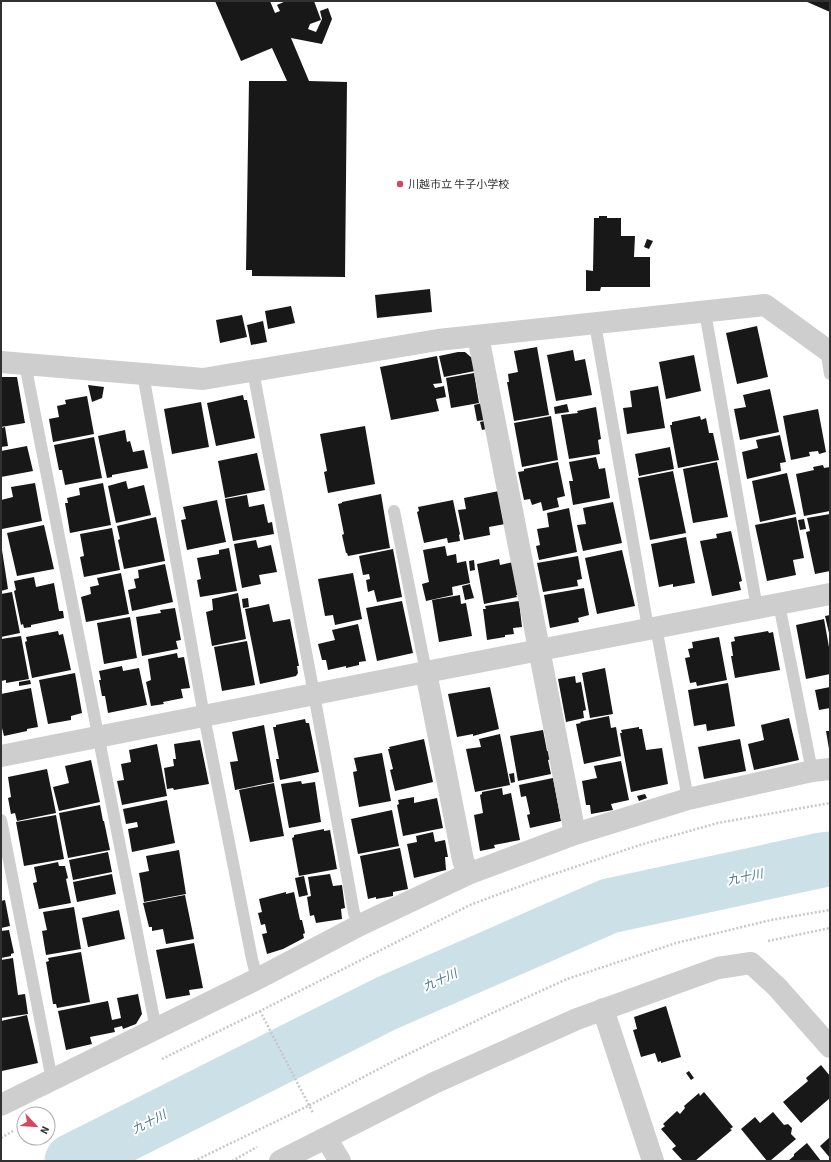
<svg xmlns="http://www.w3.org/2000/svg" width="831" height="1162" font-family="'Source Sans 3','Noto Sans JP',sans-serif">
<style>
.lines{fill:none;stroke-linecap:round;stroke-linejoin:round}
.river{stroke:#cce0e8;stroke-width:55}
.building{fill:#181818}
.path{stroke:#c8c8c8;stroke-width:2.5;stroke-dasharray:2 2;stroke-linecap:butt}
.lane{stroke:#cecece;stroke-width:12}
.street{stroke:#cecece;stroke-width:22}
.poi-dot{fill:#d4475f;stroke:#fff;stroke-width:1.5}
.labels{text-anchor:middle;stroke-width:4;stroke-linejoin:round;paint-order:stroke}
.poi-label{font-size:11px;fill:#313131;stroke:#fff;text-anchor:start}
.water-label{font-size:12px;font-style:italic;fill:#46788c;stroke:#fff}
</style>
<rect width="100%" height="100%" fill="#fff"/>
<g class="lines">
<!-- river -->
<path class="river" d="M72,1161L387,1003L609,906L822,860L830,859"/>
</g>
<!-- building -->
<path class="building" d="M215,1H270L275,13L280,11L277,5L286,1H314L321,20L310,24L308,29L316,32L322,19L320,11L328,8L332,19L322,44L291,38L309,81L347,82L345,277L252,276V270H246L249,81H287L272,48L241,61Z
M805,1H830V12Z
M599,216H607V218H621V236H635L634,257H650V287H601L600,291H586V270L593,271L594,218H599Z
M647,239L653,241L649,249L644,247Z
M430,289L432,312L377,318L375,295Z
M291,306L295,323L268,329L265,311Z
M242,315L247,337L220,343L216,320Z
M263,321L267,342L251,345L247,325Z
M757,326L768,377L737,384L726,333Z
M537,347L549,415L514,421L507,382H509L508,374L518,372L514,351Z
M573,350L575,361L585,359L592,395L556,401L547,355Z
M458,352H465L472,358L475,371L444,377L439,356Z
M694,355L701,391L666,399L659,362Z
M437,356L442,383L433,384L435,388L444,386L446,397L436,399L439,411L391,420L380,367Z
M474,373L479,403L451,408L446,378Z
M1,377H17L25,423L1,427Z
M88,385L104,387L102,398L92,402Z
M658,386L665,428L627,434L623,408L632,407L630,391Z
M770,389L779,432L740,440L734,409L746,407L743,395Z
M243,395L244,400H247L255,438L216,446L207,403Z
M87,396L94,434L53,442L49,419L59,417L57,406L66,404L65,400Z
M201,402L209,447L172,454L164,409Z
M482,403L485,420L477,421L474,405Z
M567,404L569,412L555,414L554,407Z
M596,407L601,439L598,440L600,454L569,459L561,415L578,413L577,411Z
M818,409L826,452L819,454L818,451L809,452L810,456L791,460L783,416Z
M551,416L558,460L522,467L514,423Z
M700,416L701,420L706,418L709,433H713L719,460L678,468L670,425H672V422Z
M484,421L486,429L482,430L480,422Z
M365,426L375,484L328,493L324,472L327,471L320,434Z
M5,427L8,446L1,447V428Z
M125,430L127,442L130,441L133,452L144,450L148,468L112,475V477L107,478L98,436Z
M780,435L786,462L780,463L781,471L747,479L742,452L758,448L756,440Z
M94,437L102,478L65,485L62,470H59L54,445Z
M27,446L33,471L1,477V451Z
M670,447L674,469L639,476L635,454Z
M257,453L265,490L225,498L218,461Z
M596,457L599,469L605,468L610,498L573,505L569,481H573L569,462Z
M558,462L565,496L557,498L559,507L543,511L541,502L532,505L530,499L524,500L518,472L524,471V469Z
M717,462L728,517L693,523L683,469Z
M823,465L824,468L830,467V511L804,516L796,474L814,470L813,467Z
M673,471L686,533L650,540L638,478Z
M787,473L796,514L760,522L752,481Z
M126,481L128,489L144,485L151,515L116,523L108,486Z
M35,483L42,521L2,529L1,500L13,497L11,487Z
M103,483L111,525L70,533L65,503H68L67,498L80,495L79,488Z
M499,491L505,524L489,527L490,535L464,540L458,510L466,509L464,498Z
M381,494L390,548L348,556L347,553H346L342,535L344,534L338,504L342,503V502Z
M247,495L249,507L264,504L268,523L272,522L274,534L233,541L225,499Z
M217,500L226,542L187,550L181,520L186,519L183,507Z
M453,500L460,534L459,535L460,541L448,543L447,538L424,543L417,512L419,511L418,507Z
M613,502L622,543L583,551L577,525L586,524L583,508Z
M569,508L577,552L539,560L536,546L540,545L537,529L549,527L547,513Z
M830,514V571L815,574L806,532L810,531L807,518Z
M156,517L165,561L124,569L118,540L120,539L117,526Z
M796,517L804,558L793,560L796,575L767,581L755,525Z
M804,519L806,529L800,530L798,520Z
M44,525L54,569L17,576L7,533Z
M112,528L120,570L84,577L80,557L84,556L80,534Z
M731,531L742,581L739,582L741,590L712,596L700,541L717,538L716,534Z
M686,537L695,583L673,587V584L659,587L651,544Z
M256,540L258,548L271,545L277,572L259,575L261,584L242,588L234,544Z
M445,546L447,556L456,554L457,563L466,561L470,583L452,587L453,595L426,601L422,584L429,582L423,550Z
M229,548L237,591L200,597L197,580L201,579L197,558L219,554V550Z
M393,549L402,597L377,602L374,590L368,592L366,580L370,579L369,574L363,575L359,556Z
M1,550H2L8,589L1,591Z
M622,550L635,606L597,614L585,558Z
M578,556L582,579L577,580L578,586L543,592L537,563Z
M499,559L500,565L513,562L519,595H516L517,597L484,604L477,564Z
M474,560L475,570L470,571L469,561Z
M165,564L173,602L132,611L128,590L136,588L134,579L139,578L138,570Z
M121,573L129,614L86,622L81,597L91,594L90,587L99,585L97,578Z
M353,573L362,619L335,625L333,615L325,616L318,579Z
M34,577L36,587L54,583L59,611H63L64,618L31,625V627L24,628L23,624L21,625L14,591L16,590L14,581Z
M470,584L474,598L465,600L462,586Z
M584,588L589,615L578,618L579,622L550,628L544,595Z
M12,592L20,633L1,637V594Z
M238,593L246,639L212,646L206,612L213,610L212,599Z
M460,595L461,604L466,603L472,636L439,642L432,600Z
M248,598L249,607L243,608L242,599Z
M402,601L413,653L377,661L366,608Z
M519,601L522,627L513,628L514,634L505,635V637L487,640L483,609H486L485,606Z
M269,604L273,622L290,619L299,666H297L298,673L296,676L260,684L245,609Z
M175,608L181,640L176,641L178,649L142,656L136,617L161,613L160,610Z
M830,615V633H829L825,616Z
M130,617L137,658L104,664L97,623Z
M824,619L830,653V674L806,679L796,625Z
M358,624L366,661L359,662V665L346,668V666L328,670L326,660H322L318,644L335,640L332,630Z
M58,631L59,635L63,634L71,670L32,678L25,642L27,641L26,637Z
M768,631L769,633L773,632L780,670L735,678L731,656H733L731,642L735,641L734,637Z
M21,636L29,679L6,683V680L1,681V639Z
M719,637L727,680L697,686L696,682L690,683L685,658L690,657L688,649L693,648L692,642Z
M247,641L255,685L222,691L214,647Z
M177,653L178,658L184,657L190,688L181,689L183,698L163,702L164,704L151,706L146,682L151,680L148,659Z
M122,666L123,671L139,668L147,705L108,713L105,696H102L99,680H101L99,671Z
M605,668L613,714L590,718L582,673Z
M75,673L82,713L71,716V720L48,724L39,680Z
M575,676L576,683L581,682L586,710L583,711L584,718L566,722L558,679Z
M30,680L31,684L19,686V682Z
M728,683L735,726L707,731L706,724L694,726L688,690Z
M490,687L499,729L473,736V734L457,737L448,694Z
M830,687V708L819,710L815,690Z
M31,688L38,727L27,729V731L4,736L1,724V694Z
M609,716L611,728L616,727L621,756L584,764L576,724L581,723L580,722Z
M789,718L799,760L754,770L748,744L764,740L761,725Z
M305,719L306,723H309L319,772L280,780L276,759H279L273,727H276V725Z
M264,725L274,782L235,790L230,762L238,761L232,732Z
M639,727V729H642L646,750L662,748L668,784L631,792L620,733H622L621,730Z
M543,730L547,751H549L551,759L548,760L551,774L518,781L510,736Z
M826,731H830V749H829Z
M500,734L510,785L475,792L466,749L481,747L479,739Z
M424,739L433,782L395,791L390,770L393,769L388,749H390L389,747Z
M740,739L746,771L704,779L698,747Z
M200,740L209,784L174,790L173,788L167,789L164,768L174,766L173,759H176L174,744Z
M157,744L167,796L122,805L117,781L124,780L121,764L131,762L129,750Z
M382,753L391,801L359,807L353,772L357,771L354,758Z
M91,760L100,802L59,811L53,787L69,783L65,766Z
M621,761L629,800L611,804L613,810L591,814L590,805H586L582,781L597,778L594,766Z
M47,769L56,813L17,821L15,813L11,814L8,798L11,797L8,777Z
M514,773L515,782L511,783L509,774Z
M553,778L561,821L530,828L527,815L530,814L526,796L521,797L519,785Z
M301,781L302,784L315,782L321,822L289,828L281,784Z
M274,783L284,836L250,842L239,790Z
M502,788L503,795L511,793L520,840L494,845L495,848L480,851L474,815L483,813L480,795L482,794V792Z
M645,794L647,798L639,801L637,796Z
M414,797V803L437,798L443,828L403,836L397,805L399,804L398,800Z
M167,800L175,843L132,852L128,829L138,827L137,822L126,824L123,809Z
M100,805L103,821H104L110,850L68,858L59,813Z
M392,810L399,846L358,854L351,819Z
M56,815L64,859L24,866L16,822Z
M324,829V831L330,830L337,869L299,876L292,838L294,837V835Z
M433,832L435,842L445,840L448,857H445L446,870L414,878L407,844L417,842L416,836Z
M400,848L408,889L393,892V896L376,899V897L368,899L360,856Z
M179,850L186,894L144,902L139,873L149,871L146,856Z
M108,852L112,872L73,880L69,860Z
M58,862L59,866H65L68,878L66,879L71,903L39,909L33,883L37,882L34,867Z
M112,874L116,894L77,902L73,882Z
M330,874L333,886L342,885L345,908L341,909L342,919L316,923L314,915L310,916L307,897L311,896L308,877Z
M304,876L308,895L299,897L295,878Z
M286,892V894L294,892L300,920H302L305,933L303,934L304,938L283,949L267,954L262,934L267,933L265,924L261,925L258,913L262,912L259,899Z
M185,895L194,939L166,944L163,929L152,931V927H149L143,903Z
M5,900L10,926L1,928V901Z
M74,907L81,949L46,955L42,931L47,930L43,912Z
M119,910L125,939L88,947L82,918Z
M9,930L14,953L11,954V956L1,958V931Z
M194,943L203,988L189,990L190,995L166,999L156,950Z
M81,952L90,1002L57,1008L56,1004H53L46,962L49,961L48,958Z
M13,958L18,995L25,994L28,1014L1,1018V960Z
M138,994L142,1014L136,1024L123,1029L122,1026L114,1028L115,1032L90,1037L92,1044L66,1050L58,1011L108,1001L112,1020L121,1018L117,998Z
M666,1006L681,1057L661,1063V1061L658,1062L655,1053L641,1057L633,1030L637,1029L634,1017Z
M27,1015L38,1063L2,1071L1,1066V1021Z
M821,1065L830,1076V1098L801,1123L783,1102L808,1081L806,1078Z
M689,1071L694,1078L691,1080L686,1073Z
M704,1092L733,1127L730,1129L732,1130L695,1161H683L672,1149L676,1146L661,1129L665,1126L663,1124L677,1111L680,1114L685,1108L684,1106L699,1093L700,1096Z
M773,1112L784,1125L788,1124L792,1128L791,1134L796,1139L770,1161H767L741,1129L755,1117L760,1123Z
M830,1137V1158L820,1146Z
M807,1143L821,1161H788L794,1156V1154Z"/>
<g class="lines">
<!-- path -->
<path class="path" d="M768,941L830,928
M260,1011L313,1113
M162,1059L260,1011L470,905L542,878L643,844L718,823L830,803
M1,1138L13,1131
M194,1161L308,1106L396,1060L488,1015L567,979L676,943L771,920L830,910
M232,1161L257,1147"/>
<!-- lane -->
<path class="lane" d="M705,312L757,608
M595,324L648,628
M826,349L830,374
M25,364L156,1029
M253,371L314,694L354,913L360,925
M143,374L204,716L252,959L257,979
M394,511L426,672
M779,604L812,771
M656,627L688,799
M1,820L52,1080"/>
<!-- street -->
<path class="street" d="M478,336L575,834
M1,362L203,379L438,340L765,305L830,352
M426,672L463,860L468,874
M1,756L426,672L830,594
M603,1009L653,1161
M1,1105L257,979L360,925L468,874L575,834L688,799L812,771L830,769
M326,1138L340,1161
M280,1161L434,1083L577,1019L718,968L751,963L777,987L830,1047"/>
</g>
<!-- markers -->
<circle class="poi-dot" cx="400" cy="184" r="4"/>
<g class="labels">
<!-- poi labels -->
<g class="poi-label">
<text x="408" y="188">川越市立 牛子小学校</text>
</g>
<!-- water labels -->
<g class="water-label">
<text transform="translate(745 877) rotate(-12)" y="4">九十川</text>
<text transform="translate(440 980) rotate(-24)" y="4">九十川</text>
<text transform="translate(149 1122) rotate(-27)" y="4">九十川</text>
</g>
</g>
<!-- border -->
<rect width="831" height="1162" fill="none" stroke="#313131" stroke-width="4"/>
<!-- north arrow -->
<g transform="translate(36 1126) rotate(115)"><circle r="19" fill="#ffffff" stroke="#adadad"/>
<path d="M0-3L7 15L0 10L-7 15Z" fill="#d4475f"/>
<text y="-6" font-size="11" font-weight="bold" text-anchor="middle" fill="#313131">N</text>
</g>
</svg>
